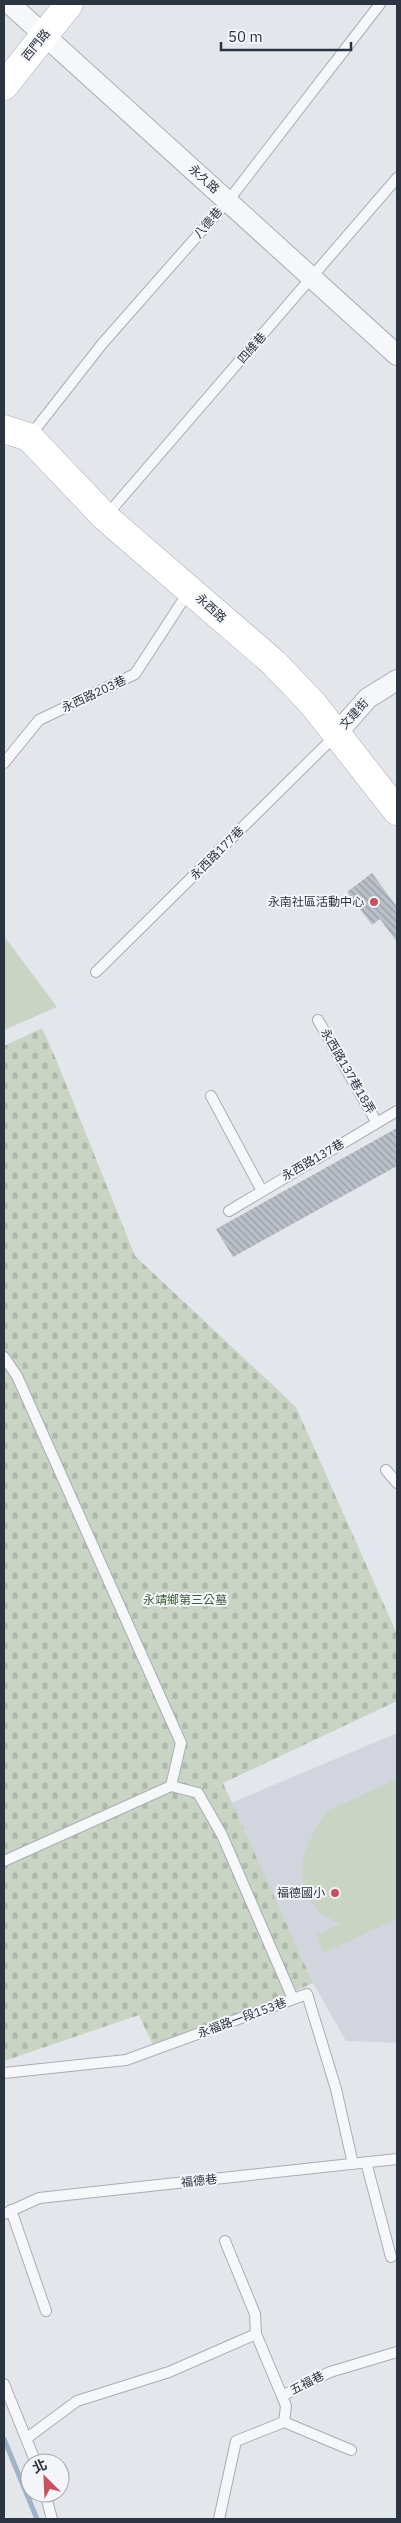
<svg xmlns="http://www.w3.org/2000/svg" width="401" height="2523" font-family="'IBM Plex Sans','Noto Sans TC',sans-serif">
<style>
.built{fill:#d2d5dd}
.green{fill:#c9d4c5}
.cemetery{fill:url(#cemetery-stones)}
.lines{fill:none;stroke-linecap:round;stroke-linejoin:round}
.stream{stroke:#a1b3c9;stroke-width:5}
.building{fill:url(#building-back-hatch)}
.lane-casing{stroke:#a8adb5;stroke-width:12}
.street-casing{stroke:#a8adb5;stroke-width:22}
.secondary-casing{stroke:#a8adb5;stroke-width:29}
.lane{stroke:#f6f7f9;stroke-width:10}
.street{stroke:#f6f7f9;stroke-width:20}
.secondary{stroke:#fff;stroke-width:28}
.poi-dot{fill:#c85060;stroke:#f3f5f8;stroke-width:2}
.labels{text-anchor:middle;stroke-width:4;stroke-linejoin:round;paint-order:stroke}
.street-label{font-size:12px;fill:#2c3442;stroke:#f3f5f8}
.poi-label{font-size:12px;fill:#2c3442;stroke:#f3f5f8;text-anchor:end}
.park-label{font-size:12px;fill:#405d3a;stroke:#f3f5f8}
</style>
<defs>
<pattern id="cemetery-stones" width="16" height="16" patternUnits="userSpaceOnUse" patternTransform="scale(1.25)"><rect width="16" height="16" fill="#c9d4c5"/><path d="M2 7V4a2 2 0 0 1 4 0v3zM10 15v-3a2 2 0 0 1 4 0v3z" fill="#adb7aa"/></pattern>
<pattern id="building-back-hatch" width="6" height="6" patternUnits="userSpaceOnUse" patternTransform="scale(1.25)"><rect width="6" height="6" fill="#bbbfc7"/><path d="M-1 5l2 2M0 0l6 6M5-1l2 2" fill="none" stroke="#989ca3"/></pattern>
</defs>
<rect width="100%" height="100%" fill="#e3e6eb"/>
<!-- built -->
<path class="built" d="M397,1733V2043L346,2041L313,1983L231,1803Z"/>
<!-- green -->
<path class="green" d="M4,936L57,1007L4,1030Z
M397,1779V1919L323,1953L316,1935L340,1924L318,1912L308,1896L302,1877L303,1858L313,1833L327,1811Z"/>
<!-- cemetery -->
<path class="cemetery" d="M42,1028L55,1057L135,1256L296,1407L397,1634V1701L223,1783L313,1983L157,2054L139,2015L4,2061V1046Z"/>
<g class="lines">
<!-- stream -->
<path class="stream" d="M4,2439L37,2519"/>
</g>
<!-- building -->
<path class="building" d="M372,873L397,907V942L380,919L372,925L347,892Z
M397,1128V1166L233,1257L216,1229Z"/>
<g class="lines">
<defs>
<path id="lane" d="M30,436L102,344L228,201L380,4
M106,516L397,178
M4,763L39,720L135,674L189,591
M96,972L336,735
M318,1020L377,1123
M211,1096L262,1191
M229,1211L397,1111
M4,1357L17,1376L181,1743L171,1786
M386,1470L397,1483
M4,1861L171,1786L198,1793L222,1835L293,1999
M4,2073L126,2060L307,1994L336,2089L353,2164
M366,2162L391,2257
M11,2210L46,2311
M4,2214L39,2198L397,2159
M256,2334L282,2396
M4,2384L36,2463
M284,2422L351,2450
M27,2438L77,2401L169,2372L256,2334L255,2314L225,2241
M45,2493L52,2519
M219,2519L236,2441L284,2422L286,2406L282,2396L330,2372L397,2352"/>
<path id="street" d="M10,4L397,355
M337,733L368,698L397,680"/>
<path id="secondary" d="M4,86L69,4
M4,429L29,437L105,517L274,663L313,704L397,811"/>
</defs>
<!-- lane casing -->
<use href="#lane" class="lane-casing"/>
<!-- street casing -->
<use href="#street" class="street-casing"/>
<!-- secondary casing -->
<use href="#secondary" class="secondary-casing"/>
<!-- lane -->
<use href="#lane" class="lane"/>
<!-- street -->
<use href="#street" class="street"/>
<!-- secondary -->
<use href="#secondary" class="secondary"/>
</g>
<!-- markers -->
<g class="poi-dot">
<circle cx="374" cy="902" r="5"/>
<circle cx="335" cy="1893" r="5"/>
</g>
<g class="labels">
<!-- street labels -->
<g class="street-label">
<text transform="translate(36 45) rotate(-51)" y="4">西門路</text>
<text transform="translate(204 179) rotate(42)" y="4">永久路</text>
<text transform="translate(208 223) rotate(-49)" y="4">八德巷</text>
<text transform="translate(252 348) rotate(-49)" y="4">四維巷</text>
<text transform="translate(211 608) rotate(42)" y="4">永西路</text>
<text transform="translate(94 694) rotate(-25)" y="4">永西路203巷</text>
<text transform="translate(354 714) rotate(-48)" y="4">文建街</text>
<text transform="translate(217 853) rotate(-45)" y="4">永西路177巷</text>
<text transform="translate(348 1071) rotate(60)" y="4">永西路137巷18弄</text>
<text transform="translate(313 1160) rotate(-30)" y="4">永西路137巷</text>
<text transform="translate(242 2018) rotate(-20)" y="4">永福路一段153巷</text>
<text transform="translate(199 2181) rotate(-6)" y="4">福德巷</text>
<text transform="translate(307 2383) rotate(-27)" y="4">五福巷</text>
</g>
<!-- poi labels -->
<g class="poi-label">
<text x="364" y="906">永南社區活動中心</text>
<text x="325" y="1897">福德國小</text>
</g>
<!-- park labels -->
<g class="park-label">
<text x="185" y="1604">永靖鄉第三公墓</text>
</g>
</g>
<!-- border -->
<rect width="401" height="2523" fill="none" stroke="#2c3442" stroke-width="10"/>
<!-- north arrow -->
<g transform="translate(45 2478) rotate(336)"><circle r="24" fill="#f3f5f8" stroke="#a3a8af"/>
<path d="M0-4L9 19L0 12L-9 19Z" fill="#c85060"/>
<text y="-8" font-size="14" font-weight="bold" text-anchor="middle" fill="#2c3442">北</text>
</g>
<!-- scale -->
<path d="M221 42v8h130v-8" fill="none" stroke="#2c3442" stroke-width="2.5"/>
<text x="228" y="42" font-size="15" fill="#2c3442" stroke="#f3f5f8" stroke-width="4" paint-order="stroke">50 m</text>
</svg>
